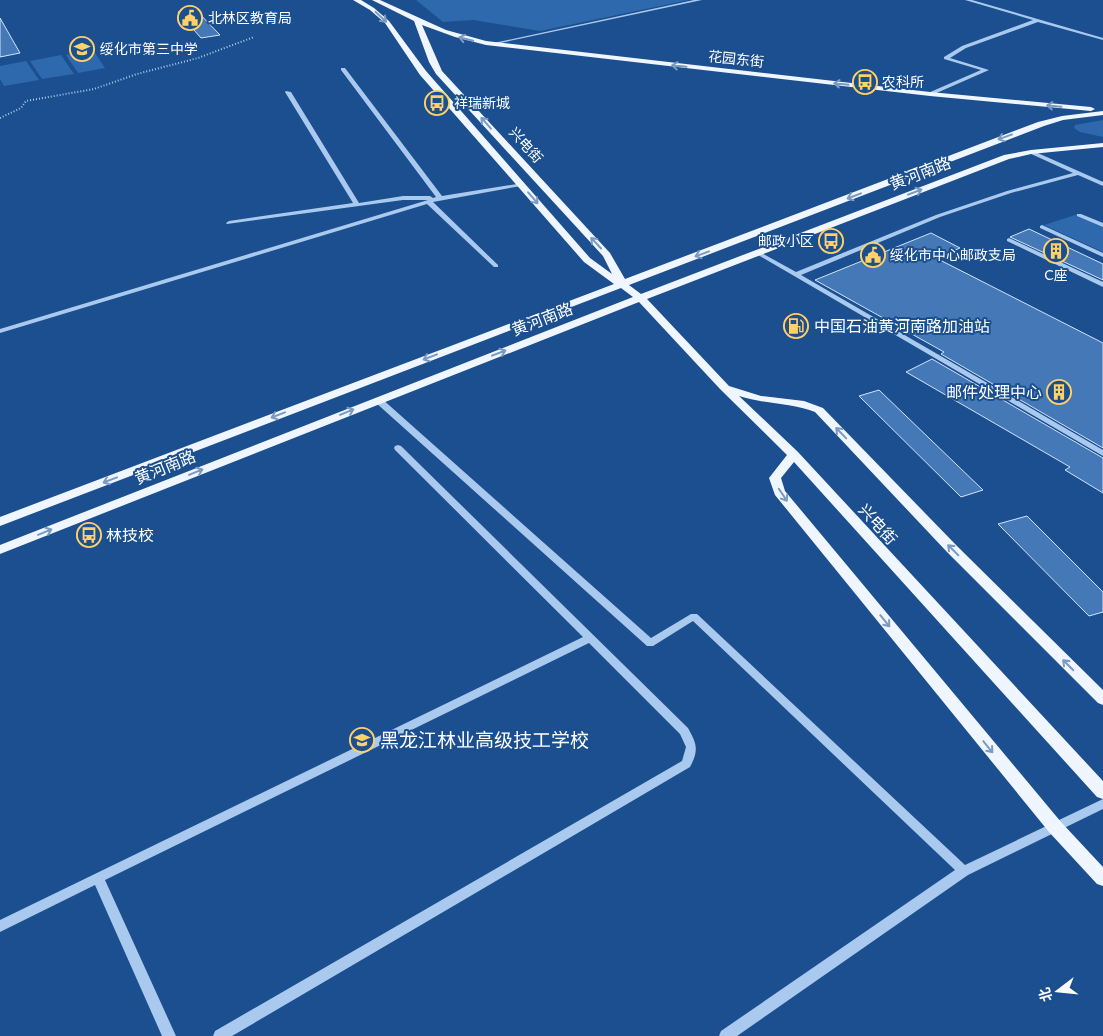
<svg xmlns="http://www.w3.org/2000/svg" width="1103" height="1036" font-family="Lato,'Noto Sans SC',sans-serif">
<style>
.green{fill:#2e69ad}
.building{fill:#4478b7;stroke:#cfe3fa}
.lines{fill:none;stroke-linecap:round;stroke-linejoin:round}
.path{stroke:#a9c9ee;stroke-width:2;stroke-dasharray:1 2;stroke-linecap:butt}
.minor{fill:#a9c9ee;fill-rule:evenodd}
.major{fill:#f0f6ff;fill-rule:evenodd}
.oneway{stroke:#7b9ac1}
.labels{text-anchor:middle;stroke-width:4;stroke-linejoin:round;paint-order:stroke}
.far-poi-label{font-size:14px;fill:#fff;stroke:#1b4f8f;text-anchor:start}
.far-street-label{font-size:14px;fill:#fff;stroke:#1b4f8f}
.street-label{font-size:16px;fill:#fff;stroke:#1b4f8f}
.poi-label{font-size:16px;fill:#fff;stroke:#1b4f8f;text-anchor:start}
.near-poi-label{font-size:19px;fill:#fff;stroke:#1b4f8f;text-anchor:start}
</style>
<rect width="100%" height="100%" fill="#1b4f8f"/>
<!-- green -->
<path class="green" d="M416,0H689L540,31L473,20L443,22Z
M93,50L105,68L78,73L66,55Z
M61,55L74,74L42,79L30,61Z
M26,61L39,80L4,86L0,79V66Z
M1103,120V137L1080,132L1074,128L1075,125Z
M1078,214L1103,226V252L1044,225Z"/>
<!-- building -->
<path class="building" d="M195,9L220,35L201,38L178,12Z
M0,18L20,53L0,57Z
M1029,229L1103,264V280L1010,237Z
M931,233L960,248L936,258L1103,343V448L941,354L944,352L815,280Z
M932,359L1103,458V493L1065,470L1070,467L906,372Z
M879,390L983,490L961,497L859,396Z
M1027,516L1103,592V612L1089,616L998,524Z"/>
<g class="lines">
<!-- path -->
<path class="path" d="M0,118L21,108L26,101L94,89L137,74L198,58L254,37"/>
<!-- minor -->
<path class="minor" d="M694,0H702L491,45L489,44Z
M965,0H972L1103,38V40L1038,22L966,48L950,58L989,70L932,95H928V93L981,70L944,59V57L962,46L1033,20Z
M341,68H345L442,196L523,183L524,184L521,186L433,202L498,265V267H494L427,204L0,333V329L428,200H403L227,224L226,223L229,221L353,203L285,92L286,91L291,92L359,203L403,196H430L433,198L436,197L341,70Z
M1031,150L1103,182V186L1078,175L1011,193L940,217L801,275L1103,450V456L753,252L754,251H758L796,272L936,215L1007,191L1073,173L1029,153V151Z
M1077,214H1081L1103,223V227L1077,216Z
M1042,225L1103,253V257L1040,228V226Z
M1009,238L1103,282V287L1007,241V239Z
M375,398H381L651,638L691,614H697L965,865L1103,799V809L968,875L737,1036H719L721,1031L955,870L693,621L653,646H647L375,402L374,400Z
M398,445L401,446L688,728C697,744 699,750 690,767L232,1036H213L215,1031L682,761L686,747L680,734L589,643L105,880L176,1036H162L95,885L0,932V920L583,637L395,450L394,448L395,446Z"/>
<!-- major -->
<path class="major" d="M353,0H361L374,8L389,21L426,71L590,258L612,274L603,256L436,74L429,62L414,21L372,0H380L446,30L486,41L930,92L1091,107L1095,109L1091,111L930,96L486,45L455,37L422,25L442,71L610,253L625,279L1038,122L1062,116L1103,111V115L1063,120L1044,126L629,285L641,294L1004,155L1031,150L1103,143V147L1031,154L1009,159L647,299L729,386L761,396L804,401L823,408L957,546L1103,690V705L1098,703L947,552L815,412C791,403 764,404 739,396L798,452L1103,781V799L1097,797L794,462L781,478L785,491L1061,822L1103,867V886L1097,884L1049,832L775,495L769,478L787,455L720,389L639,302L0,554V545L633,297L621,288L0,526V517L614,284L584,262L420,75L385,23L370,10Z"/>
</g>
<!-- one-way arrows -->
<defs><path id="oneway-shaft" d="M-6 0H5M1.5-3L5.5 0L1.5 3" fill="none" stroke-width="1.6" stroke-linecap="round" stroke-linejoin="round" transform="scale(1.25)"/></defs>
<g class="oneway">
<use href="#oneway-shaft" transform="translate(381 17) rotate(43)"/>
<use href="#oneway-shaft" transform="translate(466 39) rotate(-166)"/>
<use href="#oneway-shaft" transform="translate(679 66) rotate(-174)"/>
<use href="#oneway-shaft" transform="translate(841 84) rotate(-174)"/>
<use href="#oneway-shaft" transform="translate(1054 106) rotate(-175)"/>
<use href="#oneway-shaft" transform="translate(486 123) rotate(-132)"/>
<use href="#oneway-shaft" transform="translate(1005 137) rotate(160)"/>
<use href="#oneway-shaft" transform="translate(915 192) rotate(-21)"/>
<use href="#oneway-shaft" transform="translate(854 196) rotate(159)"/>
<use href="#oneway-shaft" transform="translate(533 198) rotate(49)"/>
<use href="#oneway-shaft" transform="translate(596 243) rotate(-133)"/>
<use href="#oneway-shaft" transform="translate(702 254) rotate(160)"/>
<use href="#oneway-shaft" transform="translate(499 353) rotate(-21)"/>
<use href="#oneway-shaft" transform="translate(430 357) rotate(159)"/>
<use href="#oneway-shaft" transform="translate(347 412) rotate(-22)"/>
<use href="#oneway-shaft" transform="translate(278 415) rotate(159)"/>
<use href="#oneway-shaft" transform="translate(841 433) rotate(-134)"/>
<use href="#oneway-shaft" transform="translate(196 472) rotate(-22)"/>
<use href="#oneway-shaft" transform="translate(110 480) rotate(159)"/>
<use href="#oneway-shaft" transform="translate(783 495) rotate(56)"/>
<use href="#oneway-shaft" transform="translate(45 532) rotate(-22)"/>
<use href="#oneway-shaft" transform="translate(953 550) rotate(-135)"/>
<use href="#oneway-shaft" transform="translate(885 621) rotate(51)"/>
<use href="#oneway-shaft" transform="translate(1068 665) rotate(-135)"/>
<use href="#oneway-shaft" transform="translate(988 747) rotate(51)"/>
</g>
<!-- icons -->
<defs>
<symbol id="civic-ring" viewBox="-11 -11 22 22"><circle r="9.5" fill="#1b4f8f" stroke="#ffd166" stroke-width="1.5"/><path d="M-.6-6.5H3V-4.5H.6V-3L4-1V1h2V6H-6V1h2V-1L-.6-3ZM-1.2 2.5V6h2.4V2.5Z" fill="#ffd166"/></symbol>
<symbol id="school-ring" viewBox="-11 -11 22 22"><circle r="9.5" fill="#1b4f8f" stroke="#ffd166" stroke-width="1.5"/><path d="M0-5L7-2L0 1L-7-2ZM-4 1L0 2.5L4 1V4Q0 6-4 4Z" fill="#ffd166"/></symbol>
<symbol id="bus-ring" viewBox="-11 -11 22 22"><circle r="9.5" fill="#1b4f8f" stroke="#ffd166" stroke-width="1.5"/><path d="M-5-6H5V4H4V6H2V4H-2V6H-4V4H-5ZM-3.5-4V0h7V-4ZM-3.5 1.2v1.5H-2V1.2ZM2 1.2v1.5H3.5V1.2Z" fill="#ffd166"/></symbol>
<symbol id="building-ring" viewBox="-11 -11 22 22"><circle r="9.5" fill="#1b4f8f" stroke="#ffd166" stroke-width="1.5"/><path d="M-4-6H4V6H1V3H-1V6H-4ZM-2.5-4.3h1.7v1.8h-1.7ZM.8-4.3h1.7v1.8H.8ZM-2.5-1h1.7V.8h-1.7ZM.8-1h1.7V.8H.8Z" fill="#ffd166"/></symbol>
<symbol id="fuel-ring" viewBox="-11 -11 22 22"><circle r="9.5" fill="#1b4f8f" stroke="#ffd166" stroke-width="1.5"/><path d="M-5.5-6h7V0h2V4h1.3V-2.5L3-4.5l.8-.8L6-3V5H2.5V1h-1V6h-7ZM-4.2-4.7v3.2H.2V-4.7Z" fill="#ffd166"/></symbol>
</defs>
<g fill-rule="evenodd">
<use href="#civic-ring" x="176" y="4" width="28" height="28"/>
<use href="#school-ring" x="68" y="35" width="28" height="28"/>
<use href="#bus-ring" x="851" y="68" width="28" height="28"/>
<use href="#bus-ring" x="423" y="89" width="28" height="28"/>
<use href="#bus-ring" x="817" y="227" width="28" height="28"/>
<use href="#building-ring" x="1042" y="237" width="28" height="28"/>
<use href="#civic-ring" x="859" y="241" width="28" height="28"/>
<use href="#fuel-ring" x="782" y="312" width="28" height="28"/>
<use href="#building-ring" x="1045" y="378" width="28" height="28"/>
<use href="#bus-ring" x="75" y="521" width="28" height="28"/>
<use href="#school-ring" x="348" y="726" width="28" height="28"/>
</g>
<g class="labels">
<!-- far-poi labels -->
<g class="far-poi-label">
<text x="208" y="23">北林区教育局</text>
<text x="100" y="54">绥化市第三中学</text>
<text x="882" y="87">农科所</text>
<text x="454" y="108">祥瑞新城</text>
<text x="814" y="246" text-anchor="end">邮政小区</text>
<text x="890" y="260">绥化市中心邮政支局</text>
<text x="1056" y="280" text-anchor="middle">C座</text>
</g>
<!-- far-street labels -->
<g class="far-street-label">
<text transform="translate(736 59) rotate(6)" y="5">花园东街</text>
<text transform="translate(526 145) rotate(48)" y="5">兴电街</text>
</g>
<!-- street labels -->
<g class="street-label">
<text transform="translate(920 173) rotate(-21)" y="6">黄河南路</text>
<text transform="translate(542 319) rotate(-21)" y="6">黄河南路</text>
<text transform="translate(165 467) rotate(-22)" y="6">黄河南路</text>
<text transform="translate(878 524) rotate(48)" y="6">兴电街</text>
</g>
<!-- poi labels -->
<g class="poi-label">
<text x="814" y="332">中国石油黄河南路加油站</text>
<text x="1042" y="398" text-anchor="end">邮件处理中心</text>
<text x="106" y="541">林技校</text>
</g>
<!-- near-poi labels -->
<g class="near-poi-label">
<text x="380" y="747">黑龙江林业高级技工学校</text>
</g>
</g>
<!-- north arrow -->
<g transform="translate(1058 991) rotate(254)" stroke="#1b4f8f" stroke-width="4" paint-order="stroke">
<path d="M0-4L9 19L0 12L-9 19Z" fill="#ffffff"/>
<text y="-8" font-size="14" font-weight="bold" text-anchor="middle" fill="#ffffff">北</text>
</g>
</svg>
